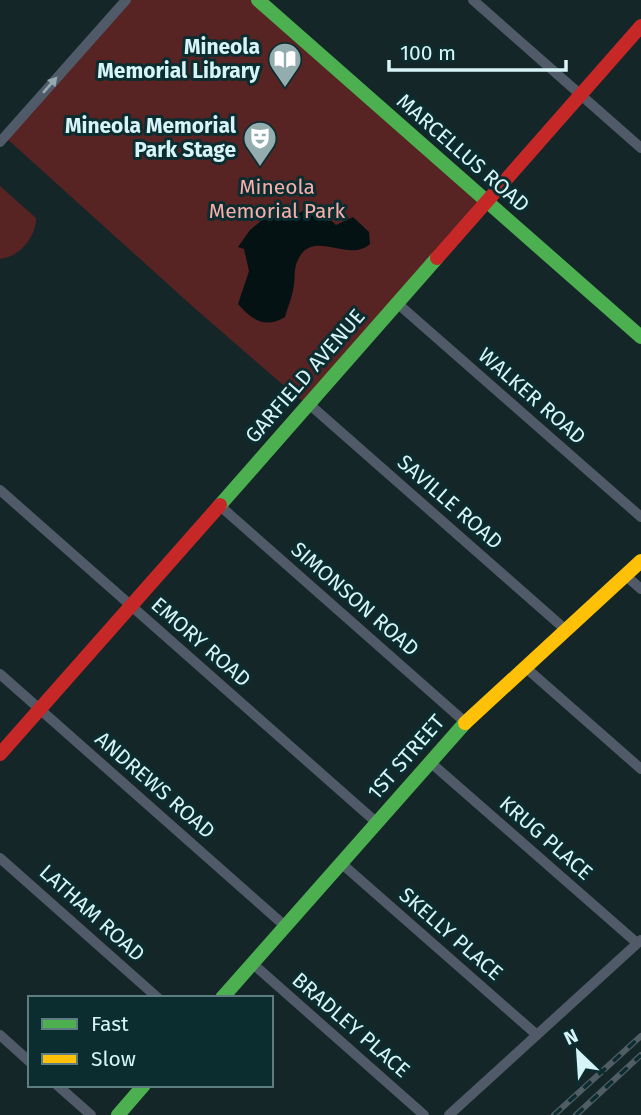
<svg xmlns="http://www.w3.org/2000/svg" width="641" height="1115" font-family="'Fira Sans',sans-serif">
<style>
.green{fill:#582323}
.water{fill:#041213}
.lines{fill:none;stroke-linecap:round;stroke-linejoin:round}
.street{stroke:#505a68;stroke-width:10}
.fast{stroke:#4caf50;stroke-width:14}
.slow{stroke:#ffc107;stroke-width:14}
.jam{stroke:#c62828;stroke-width:14}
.rail-casing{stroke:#505d64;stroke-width:6}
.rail{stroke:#0c2d30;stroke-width:3.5;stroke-dasharray:10;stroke-linecap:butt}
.oneway{fill:#94a8b0}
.labels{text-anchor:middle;stroke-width:6;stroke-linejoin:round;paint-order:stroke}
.poi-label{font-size:21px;font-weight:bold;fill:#d7f5f8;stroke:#0c2d30;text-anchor:end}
.street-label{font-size:21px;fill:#d7f5f8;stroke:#0c2d30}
.park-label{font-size:21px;fill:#f9aeaa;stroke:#0c2d30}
</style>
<rect width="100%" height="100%" fill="#142628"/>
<!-- green -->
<path class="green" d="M126,0H258L486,202L309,404L297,397L191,305L5,137Z
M0,186L36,218C36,237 20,257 0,259Z"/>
<!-- water -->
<path class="water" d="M309,207L321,211L336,225L353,217L369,232L370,244C348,264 311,226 297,262C294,269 295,277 294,284C293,295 288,306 285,317C265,329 252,320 238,304L249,271L244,249L238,247L250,230L268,215L275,218L284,212L293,217Z"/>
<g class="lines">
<!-- street -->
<path class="street" d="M473,0L641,148
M0,142L126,0
M397,303L641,517
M309,404L566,630
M0,490L376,822
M219,505L465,722
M625,575L641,589
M525,667L641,769
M0,674L285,926
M430,762L637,943
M0,858L158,998
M341,863L537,1035
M252,963L424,1115
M0,1035L30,1062
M57,1085L91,1115
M449,1115L641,940"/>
<!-- fast -->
<path class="fast" d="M258,0L641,337
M220,505L437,258
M222,998L465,723
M118,1115L144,1085"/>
<!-- slow -->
<path class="slow" d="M465,723L641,561"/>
<!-- jam -->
<path class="jam" d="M437,258L641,26
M0,754L220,505"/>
<defs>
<path id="rail" d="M554,1115L641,1036
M576,1115L641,1055"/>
</defs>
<!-- rail casing -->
<use href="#rail" class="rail-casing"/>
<!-- rail -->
<use href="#rail" class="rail"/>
</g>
<!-- one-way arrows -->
<defs><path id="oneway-solid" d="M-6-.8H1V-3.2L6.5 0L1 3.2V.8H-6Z" transform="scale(1.75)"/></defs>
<use class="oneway" href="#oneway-solid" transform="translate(50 85) rotate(-49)"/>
<!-- icons -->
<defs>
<symbol id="library-pin" viewBox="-11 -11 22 30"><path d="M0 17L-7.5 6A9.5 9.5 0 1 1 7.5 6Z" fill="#93adaf" stroke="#0c2d30"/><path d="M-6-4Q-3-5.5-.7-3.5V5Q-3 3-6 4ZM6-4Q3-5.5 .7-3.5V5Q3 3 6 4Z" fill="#fff"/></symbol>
<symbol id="theatre-pin" viewBox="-11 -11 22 30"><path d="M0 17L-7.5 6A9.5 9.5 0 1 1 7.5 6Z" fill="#93adaf" stroke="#0c2d30"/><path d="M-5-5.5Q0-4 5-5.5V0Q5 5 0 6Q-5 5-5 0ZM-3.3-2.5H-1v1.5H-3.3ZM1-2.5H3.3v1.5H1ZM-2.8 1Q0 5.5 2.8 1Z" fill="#fff"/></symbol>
</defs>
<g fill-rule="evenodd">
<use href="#library-pin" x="266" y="40" width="38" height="52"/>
<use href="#theatre-pin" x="241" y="119" width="38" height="52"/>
</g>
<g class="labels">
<!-- poi labels -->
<g class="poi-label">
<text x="260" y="54">Mineola<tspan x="260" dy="24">Memorial Library</tspan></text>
<text x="236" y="133">Mineola Memorial<tspan x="236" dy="24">Park Stage</tspan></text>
</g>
<!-- street labels -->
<g class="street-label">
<text transform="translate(463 153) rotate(41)" y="7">MARCELLUS ROAD</text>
<text transform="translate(305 376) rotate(-49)" y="7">GARFIELD AVENUE</text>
<text transform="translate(532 396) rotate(41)" y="7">WALKER ROAD</text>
<text transform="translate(450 502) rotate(41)" y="7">SAVILLE ROAD</text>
<text transform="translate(355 599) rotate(41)" y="7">SIMONSON ROAD</text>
<text transform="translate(201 642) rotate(41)" y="7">EMORY ROAD</text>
<text transform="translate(406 757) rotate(-49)" y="7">1ST STREET</text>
<text transform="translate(155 785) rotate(41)" y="7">ANDREWS ROAD</text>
<text transform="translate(546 838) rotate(41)" y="7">KRUG PLACE</text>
<text transform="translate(92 913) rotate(42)" y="7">LATHAM ROAD</text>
<text transform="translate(451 934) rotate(41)" y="7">SKELLY PLACE</text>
<text transform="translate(351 1025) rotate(41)" y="7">BRADLEY PLACE</text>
</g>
<!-- park labels -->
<g class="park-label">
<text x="277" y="194">Mineola<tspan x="277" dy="24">Memorial Park</tspan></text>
</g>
</g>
<!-- legend -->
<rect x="28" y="996" width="245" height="91" fill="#0c2d30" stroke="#5d7d80" stroke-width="2"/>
<rect x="42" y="1019" width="35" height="10" fill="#4caf50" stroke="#5d7d80" stroke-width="2"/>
<text x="91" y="1031" font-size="21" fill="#d7f5f8">Fast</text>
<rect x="42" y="1054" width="35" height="10" fill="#ffc107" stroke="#5d7d80" stroke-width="2"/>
<text x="91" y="1066" font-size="21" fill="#d7f5f8">Slow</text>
<!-- north arrow -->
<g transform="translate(578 1052) rotate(335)" stroke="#0c2d30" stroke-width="5" paint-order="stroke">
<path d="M0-5L12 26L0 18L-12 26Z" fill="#d7f5f8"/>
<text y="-10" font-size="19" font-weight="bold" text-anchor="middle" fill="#d7f5f8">N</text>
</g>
<!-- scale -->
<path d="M389 60v10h177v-10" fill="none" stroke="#d7f5f8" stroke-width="3.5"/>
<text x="400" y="60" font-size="21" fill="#d7f5f8" stroke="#0c2d30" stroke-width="5" paint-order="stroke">100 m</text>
</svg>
